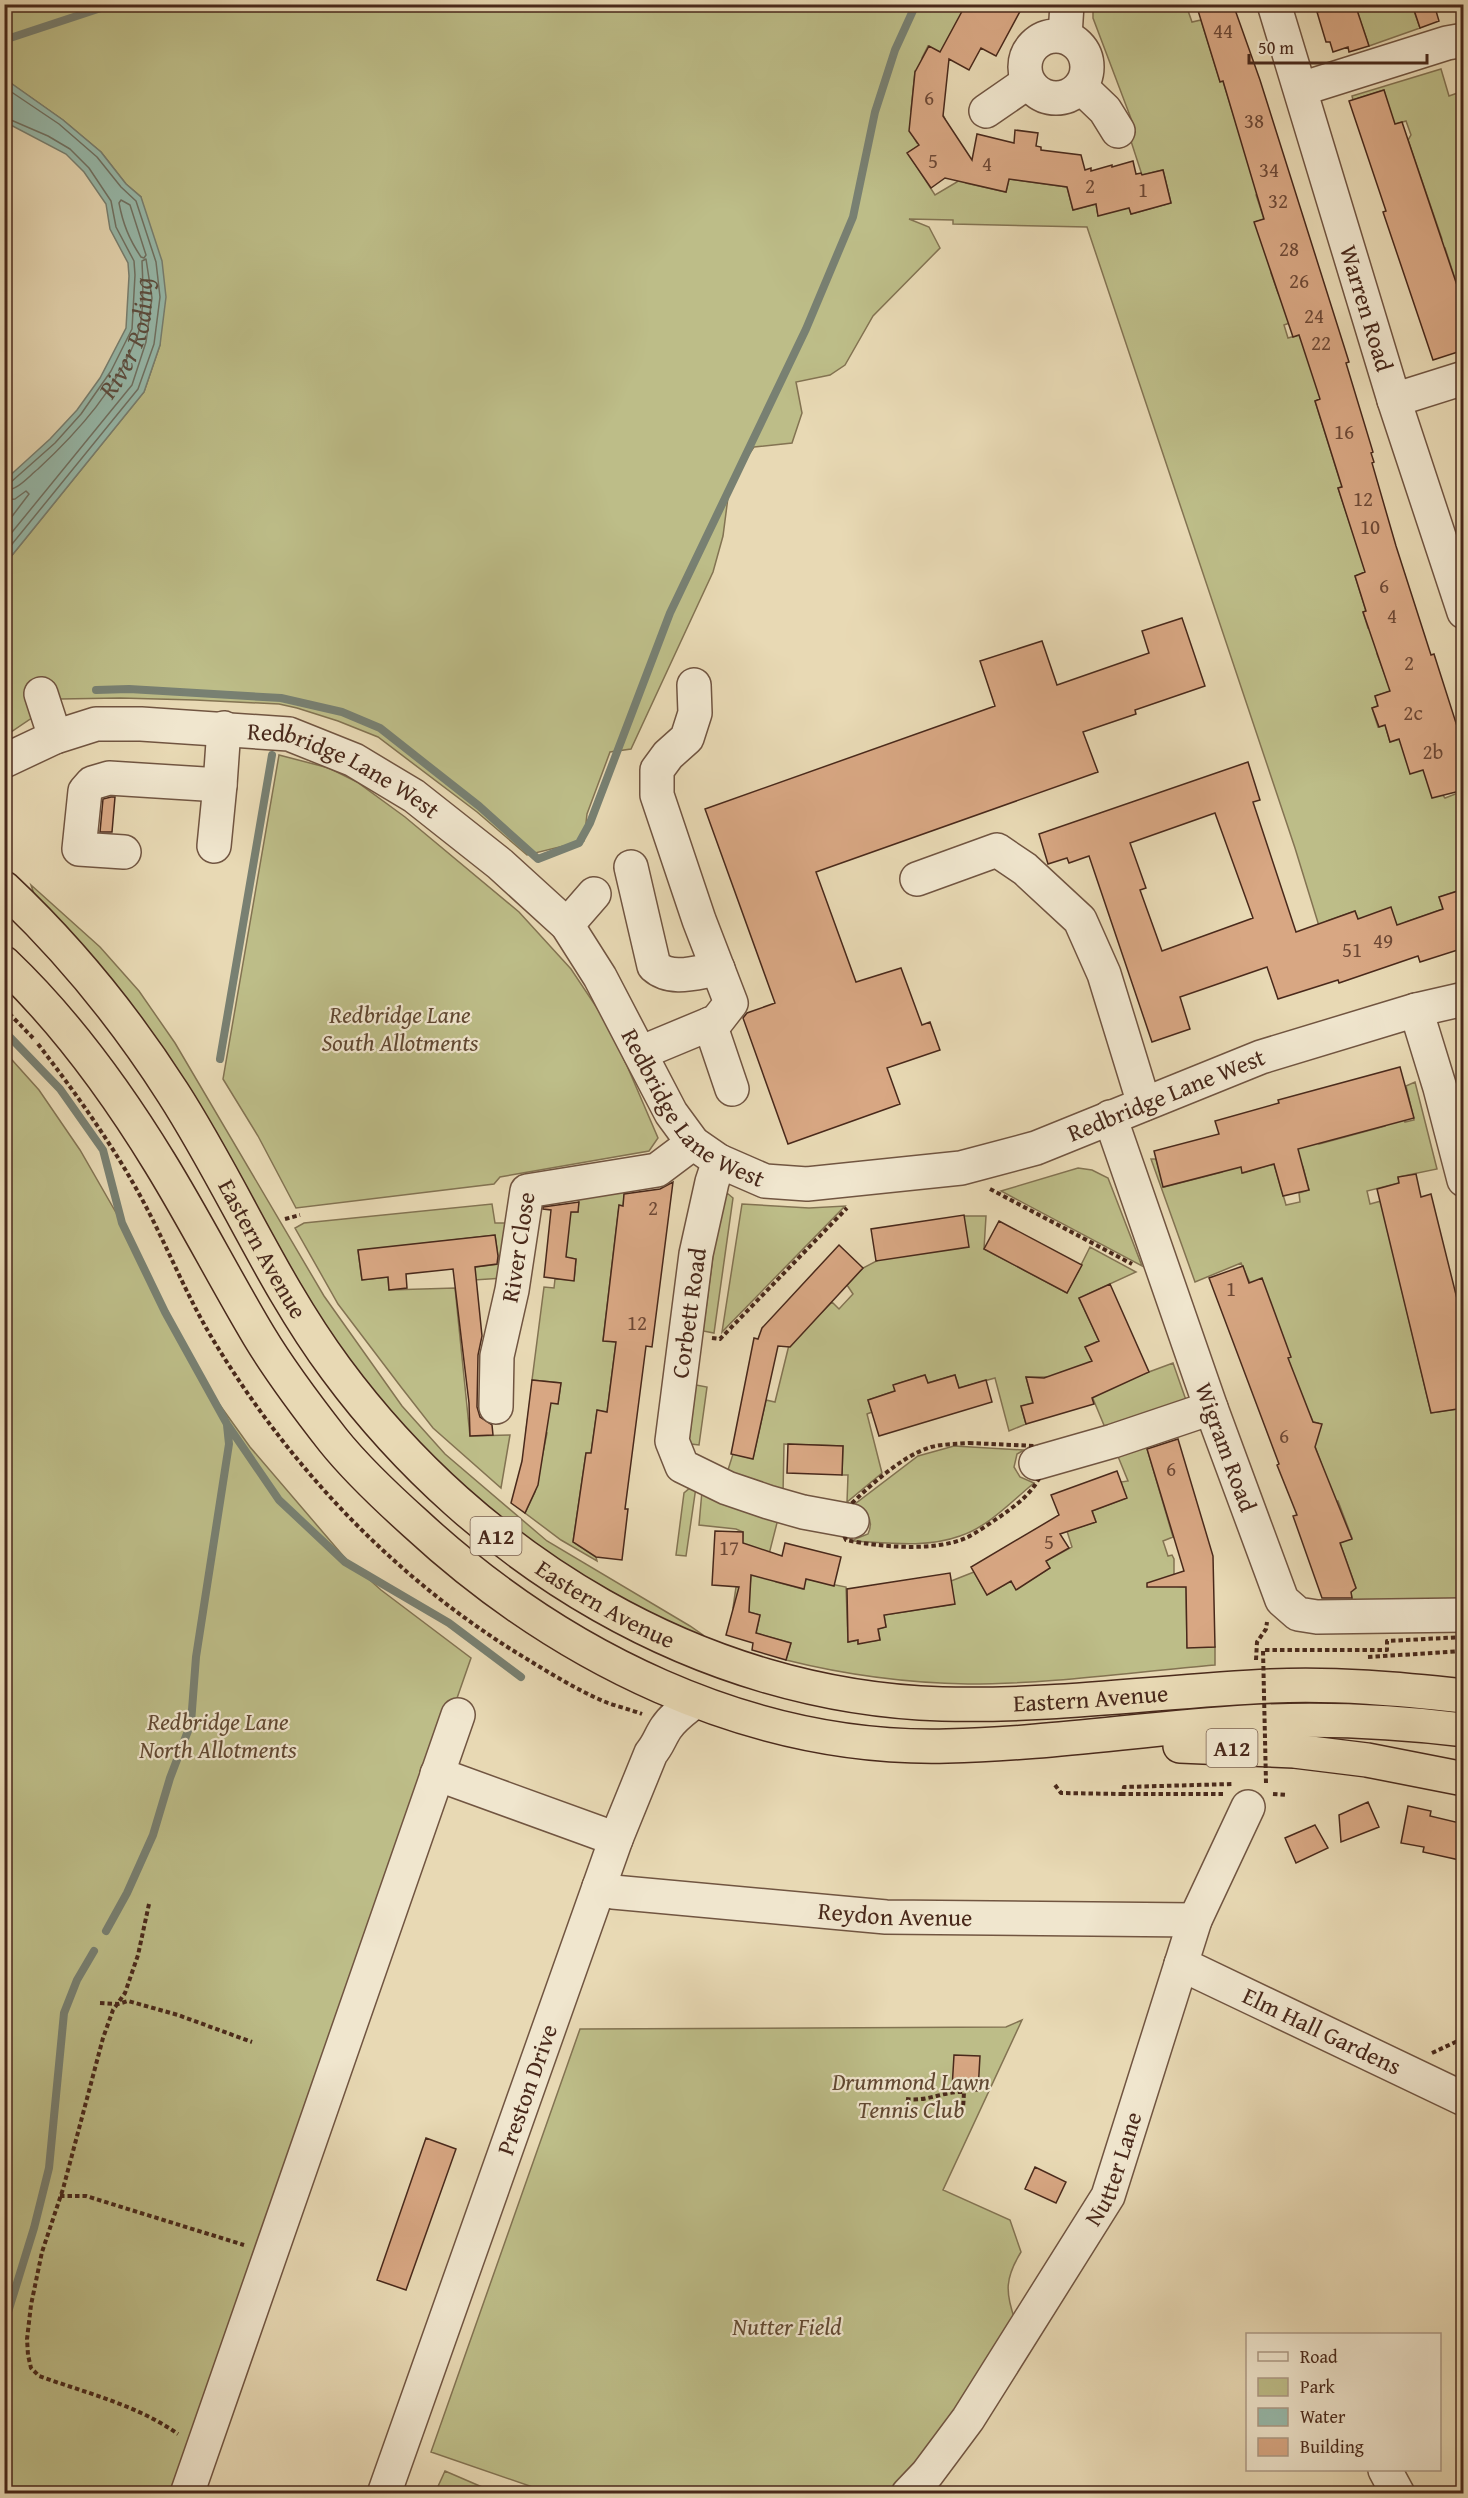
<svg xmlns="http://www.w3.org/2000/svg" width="1468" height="2498" font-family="'Gentium Book Plus',serif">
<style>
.green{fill:#bdbd88;stroke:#837352;stroke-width:1.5}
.water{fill:#97baac;stroke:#788072;stroke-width:1.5}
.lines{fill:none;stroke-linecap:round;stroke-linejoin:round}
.shore{stroke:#707264;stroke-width:1.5}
.stream{stroke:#788072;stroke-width:8}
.building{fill:#d8a783;stroke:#49291b;stroke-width:1.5;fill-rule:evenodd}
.minor-casing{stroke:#715541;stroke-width:36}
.highway-casing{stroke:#49291b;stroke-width:36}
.path{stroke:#49291b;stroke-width:4;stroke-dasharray:4.5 3;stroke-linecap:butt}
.minor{stroke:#f0e6ce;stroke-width:33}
.highway{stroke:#e8d9b4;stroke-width:33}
.path-bridge{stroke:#49291b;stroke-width:4;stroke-dasharray:4.5 3;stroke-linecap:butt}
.labels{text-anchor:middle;stroke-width:4.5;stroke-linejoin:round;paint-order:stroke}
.number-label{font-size:21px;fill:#6d4835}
.shield{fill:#f0e6ce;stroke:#7b6251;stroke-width:1.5}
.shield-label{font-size:22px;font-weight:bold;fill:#49291b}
.street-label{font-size:24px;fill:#49291b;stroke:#f0e6ce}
.park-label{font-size:24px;font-style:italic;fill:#604731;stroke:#f0e6ce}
.water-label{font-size:26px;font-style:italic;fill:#5c4d3f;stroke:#f0e6ce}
</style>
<rect width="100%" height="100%" fill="#e8d9b4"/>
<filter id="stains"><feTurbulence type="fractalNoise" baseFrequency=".00333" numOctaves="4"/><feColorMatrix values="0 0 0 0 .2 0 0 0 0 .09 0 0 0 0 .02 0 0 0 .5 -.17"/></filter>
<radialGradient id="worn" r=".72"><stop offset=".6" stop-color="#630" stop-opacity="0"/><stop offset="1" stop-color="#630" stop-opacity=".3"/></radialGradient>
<!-- green -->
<path class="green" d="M4,5H964L961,10L988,25L940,52L928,46L922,58L940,68L944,74L915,71L911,111L943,115L945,119L912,134L917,143L929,135L931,137L908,153L935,195L957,182L961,168L966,183L1006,192L1009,179L1067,187L1073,210L1096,204L1098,215L1125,193L1131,214L1171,203L1163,170L1142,175L1128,132L1135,129L1093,18V10L1096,5H1186L1192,22L1201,20L1220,81H1223L1258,194L1256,195L1264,219L1255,222L1280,270L1271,273L1278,293L1295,321L1284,325L1288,338L1299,335L1329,396L1315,401L1340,481H1358L1338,488L1366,572L1355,576L1366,611L1363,612L1368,628L1380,624L1377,654L1391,691L1375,696L1378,706L1372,708L1378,727L1385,725L1390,742L1400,739L1445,798L1463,791V889L1439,897L1443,909L1406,922L1412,937L1361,927L1355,911L1327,921L1331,965L1295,848L1087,227L953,224V220L909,219L929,227L940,248L873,316L845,365L830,375L796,382L802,413L792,443L754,447L730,482L723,536L713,572L631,749L610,752L587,814L584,841L527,855L477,812L378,737L338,721L297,708L279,704L195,700L120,698L60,699L5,736V564L144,392L160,345L141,197L126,184L101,152L63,120L5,79Z
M1355,5H1412L1420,28L1369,46Z
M1441,69L1449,96L1463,91V300L1451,303L1460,294L1445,248L1433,251L1431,244L1442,239L1408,140L1411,135L1406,121L1393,125L1384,90L1353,100L1352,96Z
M279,755L329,768L357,782L405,817L519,912L571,969L605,1020L619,1047L658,1138L649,1151L500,1177L494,1184L296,1208L258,1136L223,1079Z
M31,885L100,947L139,991L175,1043L324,1296L402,1406L445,1454L547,1541L690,1626L703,1635L706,1641L575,1575L435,1465L351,1367L62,923L34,894Z
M4,1051L39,1090L80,1150L122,1223L165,1312L199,1376L250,1447L345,1558L381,1590L471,1658L180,2493H5Z
M1415,1082L1437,1169L1398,1177L1399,1183L1367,1191L1370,1204L1381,1201L1431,1413L1463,1408L1464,1581L1459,1599L1352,1600L1351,1592L1356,1588L1340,1543L1352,1538L1338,1501H1335L1312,1438L1318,1423L1313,1422L1241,1263L1195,1282L1151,1159H1156L1164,1187L1222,1172L1237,1154L1243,1173L1274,1164L1286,1205L1300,1202L1299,1193L1309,1190L1303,1167L1288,1137L1314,1129L1319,1144L1385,1126L1400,1105L1405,1122L1414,1120L1406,1086Z
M1078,1168L1092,1170L1108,1178L1142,1266L1001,1191Z
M625,1189L623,1206H619L603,1340L616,1342L607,1412L597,1411L591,1453H586L573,1542L596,1557L597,1561L561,1540L525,1513L535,1492L547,1433L526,1431L530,1401L558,1404L561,1383L532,1380L544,1287L554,1288L555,1279L574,1280L576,1259L565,1257L570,1212H578L579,1191Z
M727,1193L733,1198L714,1333L703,1331L720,1203Z
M492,1204L495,1223H510L504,1278L474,1280L475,1267L499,1264L495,1235L358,1251L362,1280L388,1277L389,1290L455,1288L470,1436L510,1435L501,1488L433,1428L401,1387L338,1304L295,1228L304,1223Z
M742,1204L809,1208L845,1206L722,1332Z
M962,1216H986L984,1249L1067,1293L1090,1247L1136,1272L1079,1298L1099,1341L1085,1347L1096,1370L1111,1386L1173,1363L1187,1403L1106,1430L1084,1377H1026L1033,1403L1021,1406L1026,1424L1009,1431L995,1378L959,1388L955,1375L928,1383L925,1375L894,1385L895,1391L868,1400L872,1412L867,1414L882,1473L847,1502L848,1475H842L843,1446L784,1444L783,1494L727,1473L733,1454L753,1458L766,1400L775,1402L789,1345L832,1302L839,1309L853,1294L847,1285L863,1268Z
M696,1385L707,1387L699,1445L691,1444L689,1441Z
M1146,1445L1173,1537L1163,1541L1168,1556L1172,1555L1174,1559V1586L1186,1587L1187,1647H1215V1665C1133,1672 1050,1684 968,1684C907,1683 846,1675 786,1660L791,1643L756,1633L760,1615L733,1608L736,1587H750L752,1564L741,1563L743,1532L736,1529L699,1525L702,1491L778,1519L767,1562L779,1565L776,1582L803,1589L806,1579L846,1587L848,1642L858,1640V1643L880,1640L878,1629L886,1627L884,1615L954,1604L951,1581L974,1572L987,1595L1011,1581L1016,1589L1050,1568L1046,1561L1072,1547L1067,1531L1096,1522L1092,1511L1126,1498L1121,1482L1128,1481L1117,1454Z
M954,1446L1024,1450L1017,1454L1014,1467L1020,1477L1034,1483C1012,1501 988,1527 960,1536C927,1548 889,1543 854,1541L855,1539L868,1534C875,1518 866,1511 851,1507L918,1456Z
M691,1487H696L686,1556L676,1555L684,1493Z
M1022,2020L943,2190L1010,2220L1021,2252C1005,2278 1005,2292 1015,2320L921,2461L898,2484L883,2494L550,2493L431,2452L580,2029L1006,2027Z
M445,2471L496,2493H435Z"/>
<!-- water -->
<path class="water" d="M5,79L63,120L101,152L126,184L141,197L162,261L166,297L160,345L144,392L5,564V480L50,439L77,410L100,378L126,328L129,276L128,263L110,229L106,204L84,172L66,154L5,122Z"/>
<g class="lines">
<!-- shore -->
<g class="shore">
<path d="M4,87L59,124L97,157L121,187L136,201L156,262L160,297L154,344L138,389L4,554"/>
<path d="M4,117L48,136L70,149L89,168L111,201L116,227L134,261L135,275L132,329L111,371L81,414L55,443L11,482L4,484"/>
<path d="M121,200L130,205L146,255L144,258L141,257C129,239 123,224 119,203Z"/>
<path id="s1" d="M4,491C18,490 28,477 38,469C79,431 118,387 138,334C144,317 143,281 142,261L146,259L152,298L146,342L132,385L4,542"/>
<path d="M4,500L15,499L26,491L29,494L4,527"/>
</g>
<!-- stream -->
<path class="stream" d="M4,40L113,4
M96,690L129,689L281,698L342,712L380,728L479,806L538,859L579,843L590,823L670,613L806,329L853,217L875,112L895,50L916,4
M4,1031L60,1089L103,1150L122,1223L165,1312L227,1424L279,1500L345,1562L449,1623L521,1677
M220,1059L272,755
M106,1931L127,1893L153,1835L170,1778L191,1723L196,1657L229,1444L227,1425
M4,2325L34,2228L49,2168L64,2013L77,1980L94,1951"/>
</g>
<!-- building -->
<path class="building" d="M966,4H1024L996,56L981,48L969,70L949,59L943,116L972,160L977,134L1014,143L1015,130L1038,133L1036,146L1041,147V150L1081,155L1085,170L1091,168V171L1112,165V167L1133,161L1136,174L1141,173L1142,175L1163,170L1171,203L1131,214L1129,208L1098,216L1096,204L1073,210L1067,187L1009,179L1006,192L945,178L931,188L907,153L919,145L909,131L915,72L929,46L940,52Z
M1196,4H1233L1260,80L1349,362L1346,363L1373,452L1371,453L1374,462L1372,463L1396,546L1431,655L1434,654L1464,748V790L1432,798L1423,770L1410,774L1399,739L1390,742L1385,725L1379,727L1372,708L1378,706L1375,696L1390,691L1363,612L1366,611L1355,576L1365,572L1338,488L1342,487L1315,401L1320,399L1299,335L1293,337L1254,222L1264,219L1223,81L1220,82Z
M1319,4H1355L1369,46L1349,52L1348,47L1333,52L1330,42H1326L1317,12L1321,11Z
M1412,4H1434L1439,21L1420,28Z
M1384,90L1395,124L1402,122L1464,306V350L1433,360L1383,212L1386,211L1349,101Z
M1182,618L1205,686L1135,710L1136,714L1083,732L1098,772L816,872L856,982L901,968L922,1025L930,1022L940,1050L887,1068L900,1104L788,1144L743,1018L747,1013L775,1003L705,809L995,706L980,661L1042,641L1057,685L1149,653L1142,631Z
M1248,762L1260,800L1253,802L1296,932L1355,911L1358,919L1391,907L1397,925L1443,909L1439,897L1464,889V948L1420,962L1418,956L1339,983L1338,980L1278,999L1267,967L1180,997L1190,1029L1152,1042L1089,856L1069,863L1067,858L1048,864L1039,834ZM1215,813L1253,918L1162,951L1140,890L1146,888L1130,843Z
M111,797H115L112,832H100L103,799Z
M1400,1067L1414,1118L1298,1149L1309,1190L1283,1196L1274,1164L1242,1173L1241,1167L1163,1187L1154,1151L1219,1134L1215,1121L1279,1103L1278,1100Z
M1416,1174L1421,1197L1431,1194L1464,1327V1408L1431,1413L1377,1189L1399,1183L1398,1177Z
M673,1182L652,1347L646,1346L625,1509H628L622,1560L596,1557L573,1542L586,1453H591L597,1410L607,1412L616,1342L603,1341L619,1205L623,1206L624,1194L660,1189Z
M579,1202L578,1212H571L566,1257L576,1259L574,1281L544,1277L551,1210L543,1209V1207Z
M964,1215L969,1247L876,1261L871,1229Z
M999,1221L1082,1265L1067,1293L984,1249Z
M495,1235L498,1256L497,1264L475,1267L482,1336L478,1355L477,1407L480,1417L492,1425L493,1435L470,1436L469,1403L453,1269L406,1274L407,1288L389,1290L388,1277L362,1280L358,1250Z
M839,1245L863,1268L790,1347L778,1346L753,1459L731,1454L754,1338L758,1339L762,1328Z
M1243,1266L1249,1283L1262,1278L1291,1357L1288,1358L1313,1422L1322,1424L1315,1447L1352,1539L1340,1543L1356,1588L1351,1592L1352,1598H1322L1293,1516L1297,1515L1277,1465L1279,1464L1209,1278Z
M1110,1284L1149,1372L1092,1398L1094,1404L1026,1424L1021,1406L1033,1403L1026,1377L1044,1378L1092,1361L1085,1347L1099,1341L1079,1298Z
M925,1375L928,1383L955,1375L959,1388L986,1380L992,1402L879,1436L868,1400L895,1391L893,1385Z
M532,1380L561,1383L558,1404L551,1403L538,1485L525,1513L511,1503L522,1461Z
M1178,1439L1213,1556L1215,1647L1187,1648L1186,1587H1147V1583L1184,1571L1147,1449Z
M788,1444L843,1446L842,1475L787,1473Z
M1117,1471L1127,1498L1092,1511L1096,1522L1060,1534L1069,1548L1046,1561L1050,1568L1016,1590L1011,1581L987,1595L971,1567L1059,1515L1051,1495Z
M715,1531L743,1532V1543L782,1556L785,1543L841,1557L834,1586L806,1579L804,1589L751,1575L749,1612L760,1615L756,1633L791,1643L786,1660L752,1650L753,1643L726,1635L739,1587L712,1585Z
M950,1573L955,1604L884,1615L886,1627L878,1629L880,1640L858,1644V1640L848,1642L847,1589Z
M1368,1802L1379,1827L1341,1842L1339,1815Z
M1408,1806L1431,1811L1430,1816L1464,1824V1861L1423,1852L1424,1847L1401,1843Z
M1315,1825L1328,1848L1296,1863L1285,1838Z
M954,2055L980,2056L978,2091L952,2089Z
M426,2138L456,2149L406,2290L377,2280Z
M1035,2167L1066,2182L1056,2203L1025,2189Z"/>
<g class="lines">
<defs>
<g id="minor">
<path id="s2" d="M1274,4L1394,400L1464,612"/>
<circle cx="1056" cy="67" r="31"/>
<path d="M1065,36L1067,4"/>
<path d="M1081,87L1105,110L1118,131"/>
<path d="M1301,89L1447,43L1464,40"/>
<path d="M986,111L1028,82"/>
<path d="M1394,400L1464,378"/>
<path d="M41,694L55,737"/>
<path id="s3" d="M4,761L55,737L96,724H141L289,734L354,760L414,796L500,864L567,925L600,977L671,1113L693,1143L719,1161L765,1181L807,1184L961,1168L1036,1148L1261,1057L1416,1010L1464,999"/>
<path d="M214,846L220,785"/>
<path d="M124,852L79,849L85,791L92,783L109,778L220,785L224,728"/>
<path d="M631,867L654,966C672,982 697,972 718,969"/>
<path d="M917,879L997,850L1025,869L1080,920L1104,974L1144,1104"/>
<path d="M567,925L594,894"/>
<path d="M1416,1010L1440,1088L1464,1180"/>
<path d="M710,1024L732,1089"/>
<path d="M640,1053L717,1021L731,1003L699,920L657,795V770L668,755L687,738L695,713L694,685"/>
<path id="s4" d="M1110,1117L1211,1408L1282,1600L1298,1614L1317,1617L1464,1615"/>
<path d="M719,1161L712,1182L696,1254L672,1441L682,1466L727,1488L768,1502L803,1512L852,1521"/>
<path id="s5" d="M496,1407L497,1356L512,1290L527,1191L657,1170L693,1143"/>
<path d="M1036,1463L1113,1441L1211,1408"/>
<path d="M437,1774L616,1839"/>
<path id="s6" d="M599,1887L613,1892L886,1917L1195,1920"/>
<path id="s7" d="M1181,1964L1464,2099"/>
<path d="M1385,2470L1398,2494"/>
<path d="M187,2494L458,1715"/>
<path id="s8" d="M384,2494L616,1839L651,1753C658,1745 660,1737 666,1728C673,1717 685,1709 695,1701"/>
<path id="s9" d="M908,2494L927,2474L968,2419L1108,2196L1195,1920L1248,1807"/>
</g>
<g id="highway">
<path id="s10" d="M4,888C69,949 125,1018 173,1093C231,1183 272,1283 336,1369C477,1560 701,1697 942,1704C1051,1707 1162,1691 1271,1686C1335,1683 1400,1689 1464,1696"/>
<path d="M4,963C65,1021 116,1091 160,1163C195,1220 225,1279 259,1336C280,1371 308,1408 333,1440C357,1470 387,1498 416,1524C559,1656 749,1751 947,1746C1047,1744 1146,1728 1246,1722C1318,1718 1392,1721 1464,1730"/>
<path d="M1180,1746L1294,1751L1367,1760L1464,1779"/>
</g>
</defs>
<!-- minor casing -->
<use href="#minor" class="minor-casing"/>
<!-- highway casing -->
<use href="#highway" class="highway-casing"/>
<!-- path -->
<path class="path" d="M4,5L17,4
M4,1008L33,1038
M38,1044C74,1091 108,1138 137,1190C165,1240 185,1294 215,1343C291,1468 393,1576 517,1653C545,1670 573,1688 603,1701C615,1706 629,1709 642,1714
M990,1189L1132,1264
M285,1219L300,1215
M712,1338L720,1339L847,1208
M969,1443L1036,1446L1048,1460C1036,1489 1026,1498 1001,1516C990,1523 978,1532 966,1538C933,1552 880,1547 846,1540L837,1518C861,1494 898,1457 931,1447C943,1444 956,1444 969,1443Z
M1368,1657L1464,1651
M1256,1660L1257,1642L1266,1629L1267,1622
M1055,1785L1061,1793L1123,1794
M1223,1794H1123L1124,1787L1232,1784
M1273,1794L1287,1795
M149,1904L138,1955L125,1993L113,2010L103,2038L63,2189L42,2252L31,2305L27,2339L28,2355L31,2368L39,2376C86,2393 137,2405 178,2434
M100,2003L118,2004L128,2001L178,2015L252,2042
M1432,2053L1464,2038
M906,2099C928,2102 943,2091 964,2092L963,2109
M60,2196H86L244,2245"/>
<!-- minor -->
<use href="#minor" class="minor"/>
<!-- highway -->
<use href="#highway" class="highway"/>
<!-- path-bridge -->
<path class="path-bridge" d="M1266,1783L1263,1650H1387V1641L1464,1637"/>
</g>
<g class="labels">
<!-- number labels -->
<g class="number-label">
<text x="1223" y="38">44</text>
<text x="929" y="105">6</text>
<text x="1254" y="128">38</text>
<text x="933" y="168">5</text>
<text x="987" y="171">4</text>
<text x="1269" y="177">34</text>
<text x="1090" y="193">2</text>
<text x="1143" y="197">1</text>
<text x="1278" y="208">32</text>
<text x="1289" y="256">28</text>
<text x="1299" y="288">26</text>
<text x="1314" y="323">24</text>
<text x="1321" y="350">22</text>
<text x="1344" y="439">16</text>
<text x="1363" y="506">12</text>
<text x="1370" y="534">10</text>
<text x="1384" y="593">6</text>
<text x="1392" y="623">4</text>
<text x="1409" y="670">2</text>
<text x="1413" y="720">2c</text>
<text x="1433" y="759">2b</text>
<text x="1383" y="948">49</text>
<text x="1352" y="957">51</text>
<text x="653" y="1215">2</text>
<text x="1231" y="1296">1</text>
<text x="637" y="1330">12</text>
<text x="1284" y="1443">6</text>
<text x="1171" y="1476">6</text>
<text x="1049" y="1549">5</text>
<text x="729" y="1555">17</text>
</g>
<!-- shield labels -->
<g class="shield">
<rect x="470.5" y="1517" width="51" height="38" rx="4.5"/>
<rect x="1206.5" y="1729" width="51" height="38" rx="4.5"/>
</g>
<g class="shield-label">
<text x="496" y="1544">A12</text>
<text x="1232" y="1756">A12</text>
</g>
<!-- street labels -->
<g class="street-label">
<text dy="8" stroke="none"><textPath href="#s2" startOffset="318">Warren Road</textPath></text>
<text dy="8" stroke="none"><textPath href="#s3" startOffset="356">Redbridge Lane West</textPath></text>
<text dy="8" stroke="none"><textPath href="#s3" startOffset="1382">Redbridge Lane West</textPath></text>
<text dy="8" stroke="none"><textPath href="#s3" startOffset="860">Redbridge Lane West</textPath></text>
<text dy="8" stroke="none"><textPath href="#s10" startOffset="446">Eastern Avenue</textPath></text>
<text dy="8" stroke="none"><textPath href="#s5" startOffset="162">River Close</textPath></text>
<text transform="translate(689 1313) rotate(-82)" y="8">Corbett Road</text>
<text dy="8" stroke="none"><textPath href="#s4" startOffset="350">Wigram Road</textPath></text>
<text dy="8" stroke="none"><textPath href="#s10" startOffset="948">Eastern Avenue</textPath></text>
<text dy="8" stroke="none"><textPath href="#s10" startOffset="1452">Eastern Avenue</textPath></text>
<text dy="8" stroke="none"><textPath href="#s6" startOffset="298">Reydon Avenue</textPath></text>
<text dy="8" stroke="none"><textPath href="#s7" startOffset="156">Elm Hall Gardens</textPath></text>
<text dy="8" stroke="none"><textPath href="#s8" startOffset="429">Preston Drive</textPath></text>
<text dy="8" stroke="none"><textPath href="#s9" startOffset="387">Nutter Lane</textPath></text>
</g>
<!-- park labels -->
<g class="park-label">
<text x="400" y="1023">Redbridge Lane<tspan x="400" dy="28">South Allotments</tspan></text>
<text x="218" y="1730">Redbridge Lane<tspan x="218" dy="28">North Allotments</tspan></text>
<text x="911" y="2090">Drummond Lawn<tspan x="911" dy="28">Tennis Club</tspan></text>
<text x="787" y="2335">Nutter Field</text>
</g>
<!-- water labels -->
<g class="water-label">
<text dy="9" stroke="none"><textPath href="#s1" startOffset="204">River Roding</textPath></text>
</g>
</g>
<!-- margin -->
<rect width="1468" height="2498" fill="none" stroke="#e8d9b4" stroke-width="24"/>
<rect x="6" y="6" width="1456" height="2486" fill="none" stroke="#49291b" stroke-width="3"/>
<rect x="12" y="12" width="1444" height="2474" fill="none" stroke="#49291b" stroke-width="1.5"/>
<!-- legend -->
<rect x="1246" y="2333" width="195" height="138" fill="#f0e6ce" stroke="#ad9a86" stroke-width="1.5"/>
<rect x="1258" y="2352" width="30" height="9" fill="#f0e6ce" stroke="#ad9a86" stroke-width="1.5"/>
<text x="1300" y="2363" font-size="18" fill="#49291b">Road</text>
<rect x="1258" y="2378" width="30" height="18" fill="#bdbd88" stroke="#ad9a86" stroke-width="1.5"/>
<text x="1300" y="2393" font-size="18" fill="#49291b">Park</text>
<rect x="1258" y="2408" width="30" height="18" fill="#97baac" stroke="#ad9a86" stroke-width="1.5"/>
<text x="1300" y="2423" font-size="18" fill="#49291b">Water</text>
<rect x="1258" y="2438" width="30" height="18" fill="#d8a783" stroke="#ad9a86" stroke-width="1.5"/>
<text x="1300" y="2453" font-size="18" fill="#49291b">Building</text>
<!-- scale -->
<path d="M1249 54v9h178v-9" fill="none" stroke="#49291b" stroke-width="3"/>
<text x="1258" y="54" font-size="18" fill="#49291b" stroke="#f0e6ce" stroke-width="4.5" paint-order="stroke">50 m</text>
<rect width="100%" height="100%" filter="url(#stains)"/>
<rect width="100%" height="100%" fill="url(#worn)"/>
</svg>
